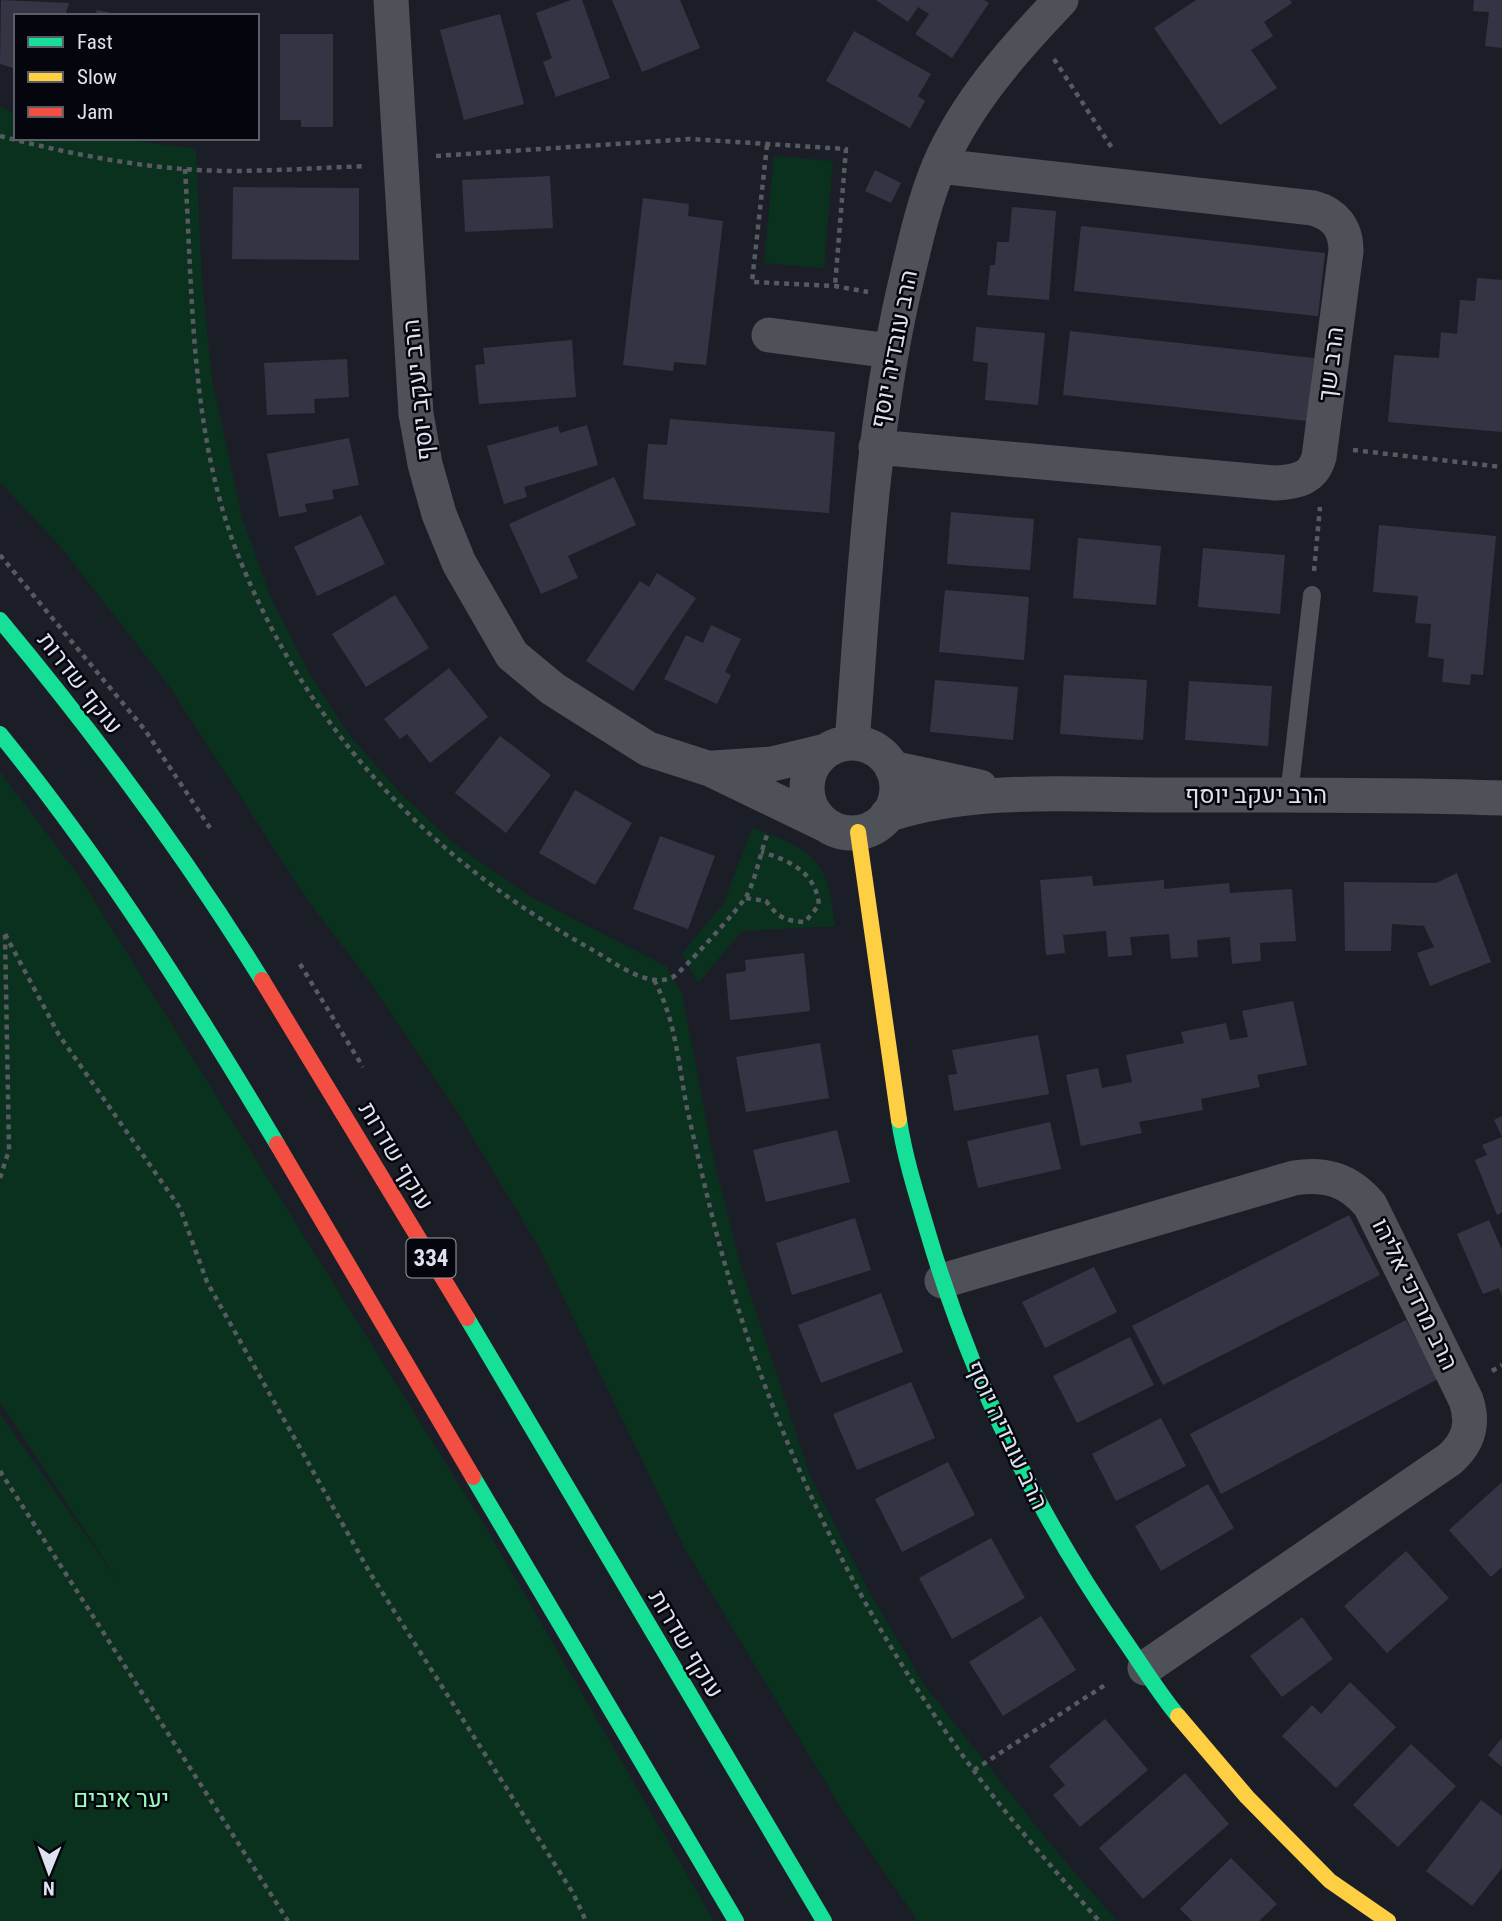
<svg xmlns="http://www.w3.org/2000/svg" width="1502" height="1921" font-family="'Roboto Condensed',Heebo,sans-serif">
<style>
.green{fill:#0a311e}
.building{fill:#333544}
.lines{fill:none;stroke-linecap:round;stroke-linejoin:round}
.path{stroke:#585a62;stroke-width:4.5;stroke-dasharray:5 5;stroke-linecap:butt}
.lane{stroke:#4f5159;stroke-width:18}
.street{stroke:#4f5159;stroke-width:35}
.fast{stroke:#16e098;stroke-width:16}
.slow{stroke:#ffcf43;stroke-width:16}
.jam{stroke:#f24e42;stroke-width:16}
.labels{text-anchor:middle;stroke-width:5;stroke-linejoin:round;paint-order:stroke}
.shield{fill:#05060d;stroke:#9d9faa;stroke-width:2}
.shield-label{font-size:23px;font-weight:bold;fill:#dee1ee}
.street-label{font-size:24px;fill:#dee1ee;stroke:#05060d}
.park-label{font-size:24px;fill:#99fabd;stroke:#05060d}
</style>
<rect width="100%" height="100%" fill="#1c1e27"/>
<!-- green -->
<path class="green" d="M0,107L16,113V138H115L196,149L202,283L212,379L242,518L271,598L308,671L347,732L398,791L452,842L529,896L666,966L682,994L715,1166L740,1263L810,1476L871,1595L925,1686L1052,1846L1117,1921H918L847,1818L685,1549L539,1247L457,1111L372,985L304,895L168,684L60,546L0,482Z
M774,156L833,161L824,268L764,263Z
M0,772L79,876L482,1521L714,1921H0V1414L121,1585L0,1402Z
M752,828C812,848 829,860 835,926L742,931L698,983L682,954L724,903Z"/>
<!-- building -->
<path class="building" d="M1,0L69,3L65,16H16V69L0,64Z
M571,0H582L610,78L556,97L543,62L552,58L536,13Z
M612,0H680L700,48L642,72Z
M876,0H984L989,3L952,58L915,34L929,14L918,7L908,22Z
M1196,0H1290L1292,3L1264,22L1273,36L1251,50L1277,88L1220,125L1154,28Z
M1474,0H1502V48L1485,46L1489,12L1473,11Z
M97,10L120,15V16H95Z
M500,14L524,104L464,120L440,30Z
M854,31L931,74L918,96L925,101L910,128L826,81Z
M280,34H333V127H301V120H280Z
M875,170L901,183L891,203L865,191Z
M550,176L553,228L465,232L462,180Z
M233,187L359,188V260L232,259Z
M643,198L689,204L688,216L723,221L706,365L674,362L673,371L623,365Z
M1012,207L1056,211L1049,300L987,295L990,265H995L997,242H1009Z
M1081,226L1325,253L1318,316L1074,291Z
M1477,278L1502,280V432L1388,422L1394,355L1439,358L1441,332L1457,334L1460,300L1475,301Z
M976,327L1045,333L1038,405L985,400L988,363L973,361Z
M1070,331L1314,358L1307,421L1063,395Z
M572,340L576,397L479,404L475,365L485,364L483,348Z
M347,359L349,397L314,399L315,413L267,415L264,363Z
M670,419L835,432L829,513L643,499L648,444L667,445Z
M587,425L598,465L524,487L527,497L504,504L487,446L558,426L560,433Z
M349,438L359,485L332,490L334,499L305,504L307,512L279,517L267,454Z
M614,477L636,525L568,556L578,578L541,594L509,524Z
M951,512L1034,519L1030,570L947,564Z
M361,515L385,564L317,596L294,547Z
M1379,525L1496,536L1483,675L1471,674L1470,685L1442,682L1444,659L1428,657L1431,624L1415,623L1418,596L1373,592Z
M1078,538L1161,546L1156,605L1073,598Z
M1203,548L1285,555L1280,614L1198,607Z
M657,573L696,598L633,691L586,661L640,581L649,587Z
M945,590L1029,597L1024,660L939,652Z
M395,595L429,648L366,687L332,634Z
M711,625L741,639L725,672L731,675L717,704L664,679L686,635L703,643Z
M449,668L488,717L430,763L407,734L400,739L384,719Z
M1064,675L1147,680L1143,740L1060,734Z
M935,680L1018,687L1013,740L930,732Z
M1189,681L1272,686L1268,746L1185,740Z
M500,736L551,775L506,833L455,793Z
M575,790L632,823L595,885L539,853Z
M660,836L715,856L688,929L633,909Z
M1457,873L1491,962L1430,986L1417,953L1434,947L1424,926L1392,924L1391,951H1345L1344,882L1436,883Z
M1092,876L1093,886L1164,880V889L1229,883L1230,893L1292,889L1296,941L1260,943L1261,961L1232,964L1230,937L1197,940L1198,957L1171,959L1169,934L1130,937L1132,955L1108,957L1106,931L1063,935L1065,953L1046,955L1040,880Z
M804,953L810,1011L730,1020L726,974L746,971L745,960Z
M1293,1001L1307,1065L1257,1075L1260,1087L1201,1099L1203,1110L1139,1122L1142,1133L1081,1146L1066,1075L1098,1068L1102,1088L1132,1082L1126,1055L1184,1043L1181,1032L1226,1023L1230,1040L1248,1037L1242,1011Z
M1038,1035L1049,1094L954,1111L948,1075L957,1074L952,1050Z
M820,1043L829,1098L746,1112L736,1057Z
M1502,1116V1212L1497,1215L1475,1160L1487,1155L1482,1145L1502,1137L1494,1120Z
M1050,1122L1061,1169L978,1188L967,1141Z
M837,1130L850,1182L766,1202L753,1150Z
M1349,1215L1380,1275L1163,1385L1132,1326Z
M855,1218L871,1270L792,1295L776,1243Z
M1489,1220L1502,1250V1296L1499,1288L1483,1294L1457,1234Z
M1094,1267L1117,1312L1045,1348L1022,1302Z
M881,1293L903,1352L821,1383L798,1325Z
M1406,1320L1438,1379L1221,1494L1190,1434Z
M1130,1337L1154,1385L1077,1423L1053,1376Z
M911,1382L935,1438L857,1470L833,1414Z
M1161,1418L1186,1466L1116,1501L1092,1454Z
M948,1462L975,1515L902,1552L875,1499Z
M1502,1482V1567L1491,1577L1449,1530Z
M1208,1484L1234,1528L1161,1571L1135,1526Z
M991,1538L1025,1598L952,1639L919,1578Z
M1406,1551L1449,1598L1387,1653L1344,1606Z
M1041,1616L1076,1670L1003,1716L969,1662Z
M1302,1617L1333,1659L1282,1697L1250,1656Z
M1350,1682L1396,1727L1336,1788L1282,1736L1312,1705L1321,1714Z
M1105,1719L1148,1770L1080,1827L1053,1795L1065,1785L1049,1766Z
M1502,1738V1767L1488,1755Z
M1411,1744L1456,1786L1398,1847L1353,1805Z
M1185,1773L1229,1824L1143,1899L1099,1848Z
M1481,1800L1502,1816V1868L1472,1906L1426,1871Z
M1231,1858L1277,1904L1259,1921H1192L1180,1909Z"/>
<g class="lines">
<!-- path -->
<path class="path" d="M1054,59L1112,148
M0,136C74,155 150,170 227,171C273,171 319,168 366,166
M767,145L752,282L835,286L868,292
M436,156L690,139L846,149L835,286
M185,169C193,299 190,437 240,560C310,732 429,859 591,949C611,960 648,990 673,977C681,973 741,906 746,897C756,879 760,854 767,835
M1353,450L1502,467
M0,555L145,730L210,828
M1314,571L1320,507
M746,898L766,901C778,917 784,921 805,922L819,905C816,873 790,860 761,852
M5,934L59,1035L180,1208L207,1282L370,1573L573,1893L586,1921
M300,964L363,1067
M654,980C676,1020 678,1063 687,1108C702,1175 717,1242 738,1308C792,1477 873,1637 980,1779C1017,1828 1058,1874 1099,1921
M0,1178L9,1150L5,935
M1492,1371L1502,1365
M0,1471L288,1921
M974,1770L1108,1683"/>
<!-- lane -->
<path class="lane" d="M1289,795L1312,595"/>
<!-- street -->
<path class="street" d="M391,0L416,414L425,464L439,514L459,563L512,655L553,689L648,749L710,769L824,824
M769,335L890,351
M876,447L1275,483C1296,482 1313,479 1319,457L1346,251C1346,228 1335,214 1313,208L939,166
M852,743C864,592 870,442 903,294C913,252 922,207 939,166C966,103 1014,49 1061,0
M807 788a45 45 0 1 1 90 0a45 45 0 1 1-90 0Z
M714,768L772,764L826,751
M892,768L980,787
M887,815C975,786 1070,795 1162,795C1275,795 1389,794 1502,798
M942,1281L1294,1178C1326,1173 1349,1180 1370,1205L1466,1400C1474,1424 1469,1442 1450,1459L1145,1668"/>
<!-- fast -->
<path class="fast" d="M0,620C95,734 184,854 262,980
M0,734C104,862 193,1003 277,1144
M899,1120C905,1159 917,1196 928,1233C971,1379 1036,1513 1123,1638C1141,1664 1158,1692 1178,1716
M467,1318L824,1921
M473,1477L736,1921"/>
<!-- slow -->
<path class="slow" d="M858,832L899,1120
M1178,1716L1247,1797L1330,1881L1388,1921"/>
<!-- jam -->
<path class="jam" d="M262,980L467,1318
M277,1144L473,1477"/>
</g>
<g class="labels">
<!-- shield labels -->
<rect class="shield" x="406.5" y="1238.5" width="49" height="39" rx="5"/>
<g class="shield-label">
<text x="431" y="1266">334</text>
</g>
<!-- street labels -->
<g class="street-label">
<text transform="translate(894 349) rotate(-79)" y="8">הרב עובדיה יוסף</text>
<text transform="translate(1331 364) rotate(-83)" y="8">הרב שך</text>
<text transform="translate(418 390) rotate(-96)" y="8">הרב יעקב יוסף</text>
<text transform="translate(80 683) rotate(52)" y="8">עוקף שדרות</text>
<text x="1256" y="803">הרב יעקב יוסף</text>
<text transform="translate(396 1156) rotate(59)" y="8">עוקף שדרות</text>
<text transform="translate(1415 1294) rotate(64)" y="8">הרב מרדכי אליהו</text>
<text transform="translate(1007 1435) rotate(65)" y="8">הרב עובדיה יוסף</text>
<text transform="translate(686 1644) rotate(59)" y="8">עוקף שדרות</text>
</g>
<!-- park labels -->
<g class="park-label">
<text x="121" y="1807">יער איבים</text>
</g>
</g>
<!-- legend -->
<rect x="14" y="14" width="245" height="126" fill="#05060d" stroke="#5c5e67" stroke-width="2"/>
<rect x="28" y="37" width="35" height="10" fill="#16e098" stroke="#5c5e67" stroke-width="2"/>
<text x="77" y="49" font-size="21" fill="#dee1ee">Fast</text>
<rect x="28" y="72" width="35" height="10" fill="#ffcf43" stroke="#5c5e67" stroke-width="2"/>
<text x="77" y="84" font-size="21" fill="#dee1ee">Slow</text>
<rect x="28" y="107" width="35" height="10" fill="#f24e42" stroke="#5c5e67" stroke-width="2"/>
<text x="77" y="119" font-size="21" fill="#dee1ee">Jam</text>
<!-- north arrow -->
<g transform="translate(49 1872) rotate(181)" stroke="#05060d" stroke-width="5" paint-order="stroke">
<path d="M0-5L12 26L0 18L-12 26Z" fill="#dee1ee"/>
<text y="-10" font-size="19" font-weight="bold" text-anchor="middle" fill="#dee1ee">N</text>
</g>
</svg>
